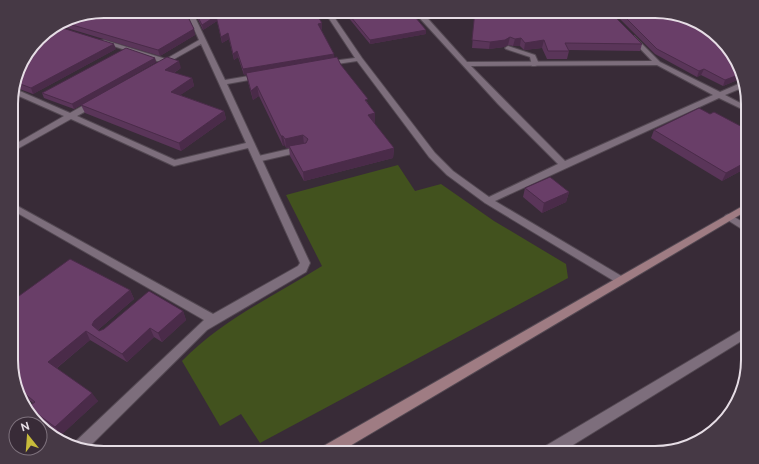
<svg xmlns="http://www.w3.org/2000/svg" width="759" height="464" font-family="Raleway,sans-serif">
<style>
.green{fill:#42521e}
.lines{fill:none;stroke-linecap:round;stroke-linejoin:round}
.lane-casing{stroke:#534852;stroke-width:2}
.street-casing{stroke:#534852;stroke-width:2}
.secondary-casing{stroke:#534852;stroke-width:2}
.lane{fill:#7d6e7c;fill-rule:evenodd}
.street{fill:#7d6e7c;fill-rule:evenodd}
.secondary{fill:#9f7c83;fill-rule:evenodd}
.wall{fill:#5a3559}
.shaded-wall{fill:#4a2b49}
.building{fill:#693e68;stroke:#4a2b49}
.rim{fill:none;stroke:#e6dde5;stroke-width:2}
</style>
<rect width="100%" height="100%" fill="#382b37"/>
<!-- green -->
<path class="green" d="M398,165L415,191L441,184L494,221L566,264L568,278L260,443L241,414L220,426L182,361C222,320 274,296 322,266L286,195Z"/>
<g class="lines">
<defs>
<path id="lane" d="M323,11L331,12L304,18L301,16Z
M508,46L535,55L539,64L535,66H532L530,57L506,49L505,48Z
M302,146L306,149L305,151L257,162L253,159L254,157Z
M748,326V337L560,453H540L542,448Z"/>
<path id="street" d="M186,11H192L225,80L260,74L264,76L260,78L227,84L310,263L306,272L207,330L88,448L75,444L76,441L204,320L12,210V203L213,314L298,266L300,263L248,148L174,166L71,119L12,152V146L64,116L12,93L13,88L70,113L91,101H97V105L77,116L175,160L246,143L201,44L160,67L156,65L160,62L99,41L104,40L166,59L199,40Z
M324,11H330L362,58L435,153L453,171L489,197L558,164L498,104L416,14L415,11H421L467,62L652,61L629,37L634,36L660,62L720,92L743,82L744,87L725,95L748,107V112L719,98L495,201L623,277L624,280L623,283L619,284L485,203L447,175L429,157L357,61L324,66V62L355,58ZM657,65L713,95L565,161L471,66Z
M729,214L748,225V233L726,219L724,217L726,215Z"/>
<path id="secondary" d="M748,203V210L338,453H318L320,448Z"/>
</defs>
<!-- lane casing -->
<use href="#lane" class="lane-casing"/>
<!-- street casing -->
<use href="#street" class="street-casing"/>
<!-- secondary casing -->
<use href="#secondary" class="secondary-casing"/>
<!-- lane -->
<use href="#lane" class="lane"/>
<!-- street -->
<use href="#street" class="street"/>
<!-- secondary -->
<use href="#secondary" class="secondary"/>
</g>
<!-- wall -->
<path class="wall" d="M142,11H185L195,35L160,56L57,25L68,18L150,14L160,12L153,13Z
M194,11H311L294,14L293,15L322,29H321L334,57L341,65L368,103L375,122L374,123L394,148L393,158L304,181L290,156L289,148H286L285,145L283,146L259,96L253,100L248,82L246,74L244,75L238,57L234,60L229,39L222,43L217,21L203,30Z
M343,11H410L426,30V34L370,44Z
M475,11L642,44L640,51L568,50L569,51L567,59H547L542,48L524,50L520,46H513L508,45L504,47L489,49L472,48Z
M617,11H656L735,57L742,78L723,86L701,75L697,77L655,54L619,18L620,14Z
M116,49L33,94L14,87V86L21,62Z
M155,58L156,62L74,109L44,98L42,93Z
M181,68L174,73L192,78L194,86L180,95L224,111L226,119L181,151L85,113L81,105Z
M710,114L748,130V167L722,181L651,138L654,130Z
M525,188L569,192L566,202L542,213L523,197Z
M130,290L134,299L99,329V331L183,311L186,320L162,342L154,337L127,362L90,340L57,368L98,401L61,435L35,415L28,407L33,403L19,392L12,372Z"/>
<!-- shaded-wall -->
<path class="shaded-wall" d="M152,11H167L153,13Z
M290,11H311L294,14L290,17L289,12Z
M216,16L217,21L203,30L202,25Z
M322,23V29H319L318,24Z
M194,29L195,35L160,56L158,50Z
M426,30V34L370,44V40Z
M228,33L229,39L222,43L221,37Z
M510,37L508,45L504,47L489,49L490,42Z
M521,38L520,46H513L515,39Z
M544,40L542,48L524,50L525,43Z
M114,44L116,49L33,94L31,88Z
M237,51L238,57L234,60L233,54Z
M334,54L335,60L244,75L243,69Z
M155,58L156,62L74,109L72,104Z
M179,61L181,68L167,77L165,70Z
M704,69L701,75L697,77L699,71Z
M741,74L742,78L723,86L725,80Z
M192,78L194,86L173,100L171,92Z
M257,86L259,96L253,100L251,91Z
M224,111L226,119L181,151L179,143Z
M375,113V122L368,124V115Z
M303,135L304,145L286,148L285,139Z
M281,136H283L285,145L283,146Z
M394,148L393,158L304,181L303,172Z
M748,161V167L722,181L726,173Z
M569,192L566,202L542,213L544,203Z
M130,290L134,299L99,329L97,334L92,325L94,321Z
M183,311L186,320L162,342L158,333Z
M150,328L154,337L127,362L122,354Z
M86,331L90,340L54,370L48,362Z
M92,393L98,401L61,435L55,427Z"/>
<!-- building -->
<path class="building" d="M104,11H140L150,14L164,11H185L194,29L158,50L62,22L68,18Z
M195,11H290L289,12L294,15L315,12L322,23L318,24L334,54L243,69L237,51L233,54L228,33L221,37L216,16L202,25Z
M346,11H410L426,30L370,40Z
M475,11H609L642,44L565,43L569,51H548L544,40L525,43L521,38L515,39L510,37L505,40L490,42L472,40Z
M624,11H656L707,26L735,57L741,74L725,80L704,69L699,71L657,49L620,12H626Z
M56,26L114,44L31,88L15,82L16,79L20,77L17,75L21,62L42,34Z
M126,48L155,58L72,104L42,93Z
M167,57L179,61L165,70L192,78L171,92L224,111L179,143L81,105Z
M337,57L341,65L368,99L365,100L375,113L368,115L394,148L303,172L289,146L306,143L308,139L303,135L285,139L283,136H281L257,86L251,91L246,73Z
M699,108L710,114L714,112L748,130V161L726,173L654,130Z
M550,177L569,192L544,203L525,188Z
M70,259L130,290L94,321L92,325L99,331L104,329L149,291L183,311L158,333L150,328L122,354L86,331L48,362L92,393L55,427L28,407L35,402L18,388L12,372V301Z"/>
<!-- crop -->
<path d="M0 0H759V464H0ZM104 18H655A86 86 0 0 1 741 104V360A86 86 0 0 1 655 446H104A86 86 0 0 1 18 360V104A86 86 0 0 1 104 18Z" fill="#463945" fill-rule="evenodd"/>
<path class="rim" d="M104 18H655A86 86 0 0 1 741 104V360A86 86 0 0 1 655 446H104A86 86 0 0 1 18 360V104A86 86 0 0 1 104 18Z"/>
<!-- north arrow -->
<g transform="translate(28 436) rotate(343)"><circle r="19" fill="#382b37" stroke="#7e727d"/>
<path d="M0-3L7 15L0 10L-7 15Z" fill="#c8bb3b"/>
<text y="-6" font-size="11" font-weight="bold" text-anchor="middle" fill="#e6dde5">N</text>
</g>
</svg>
